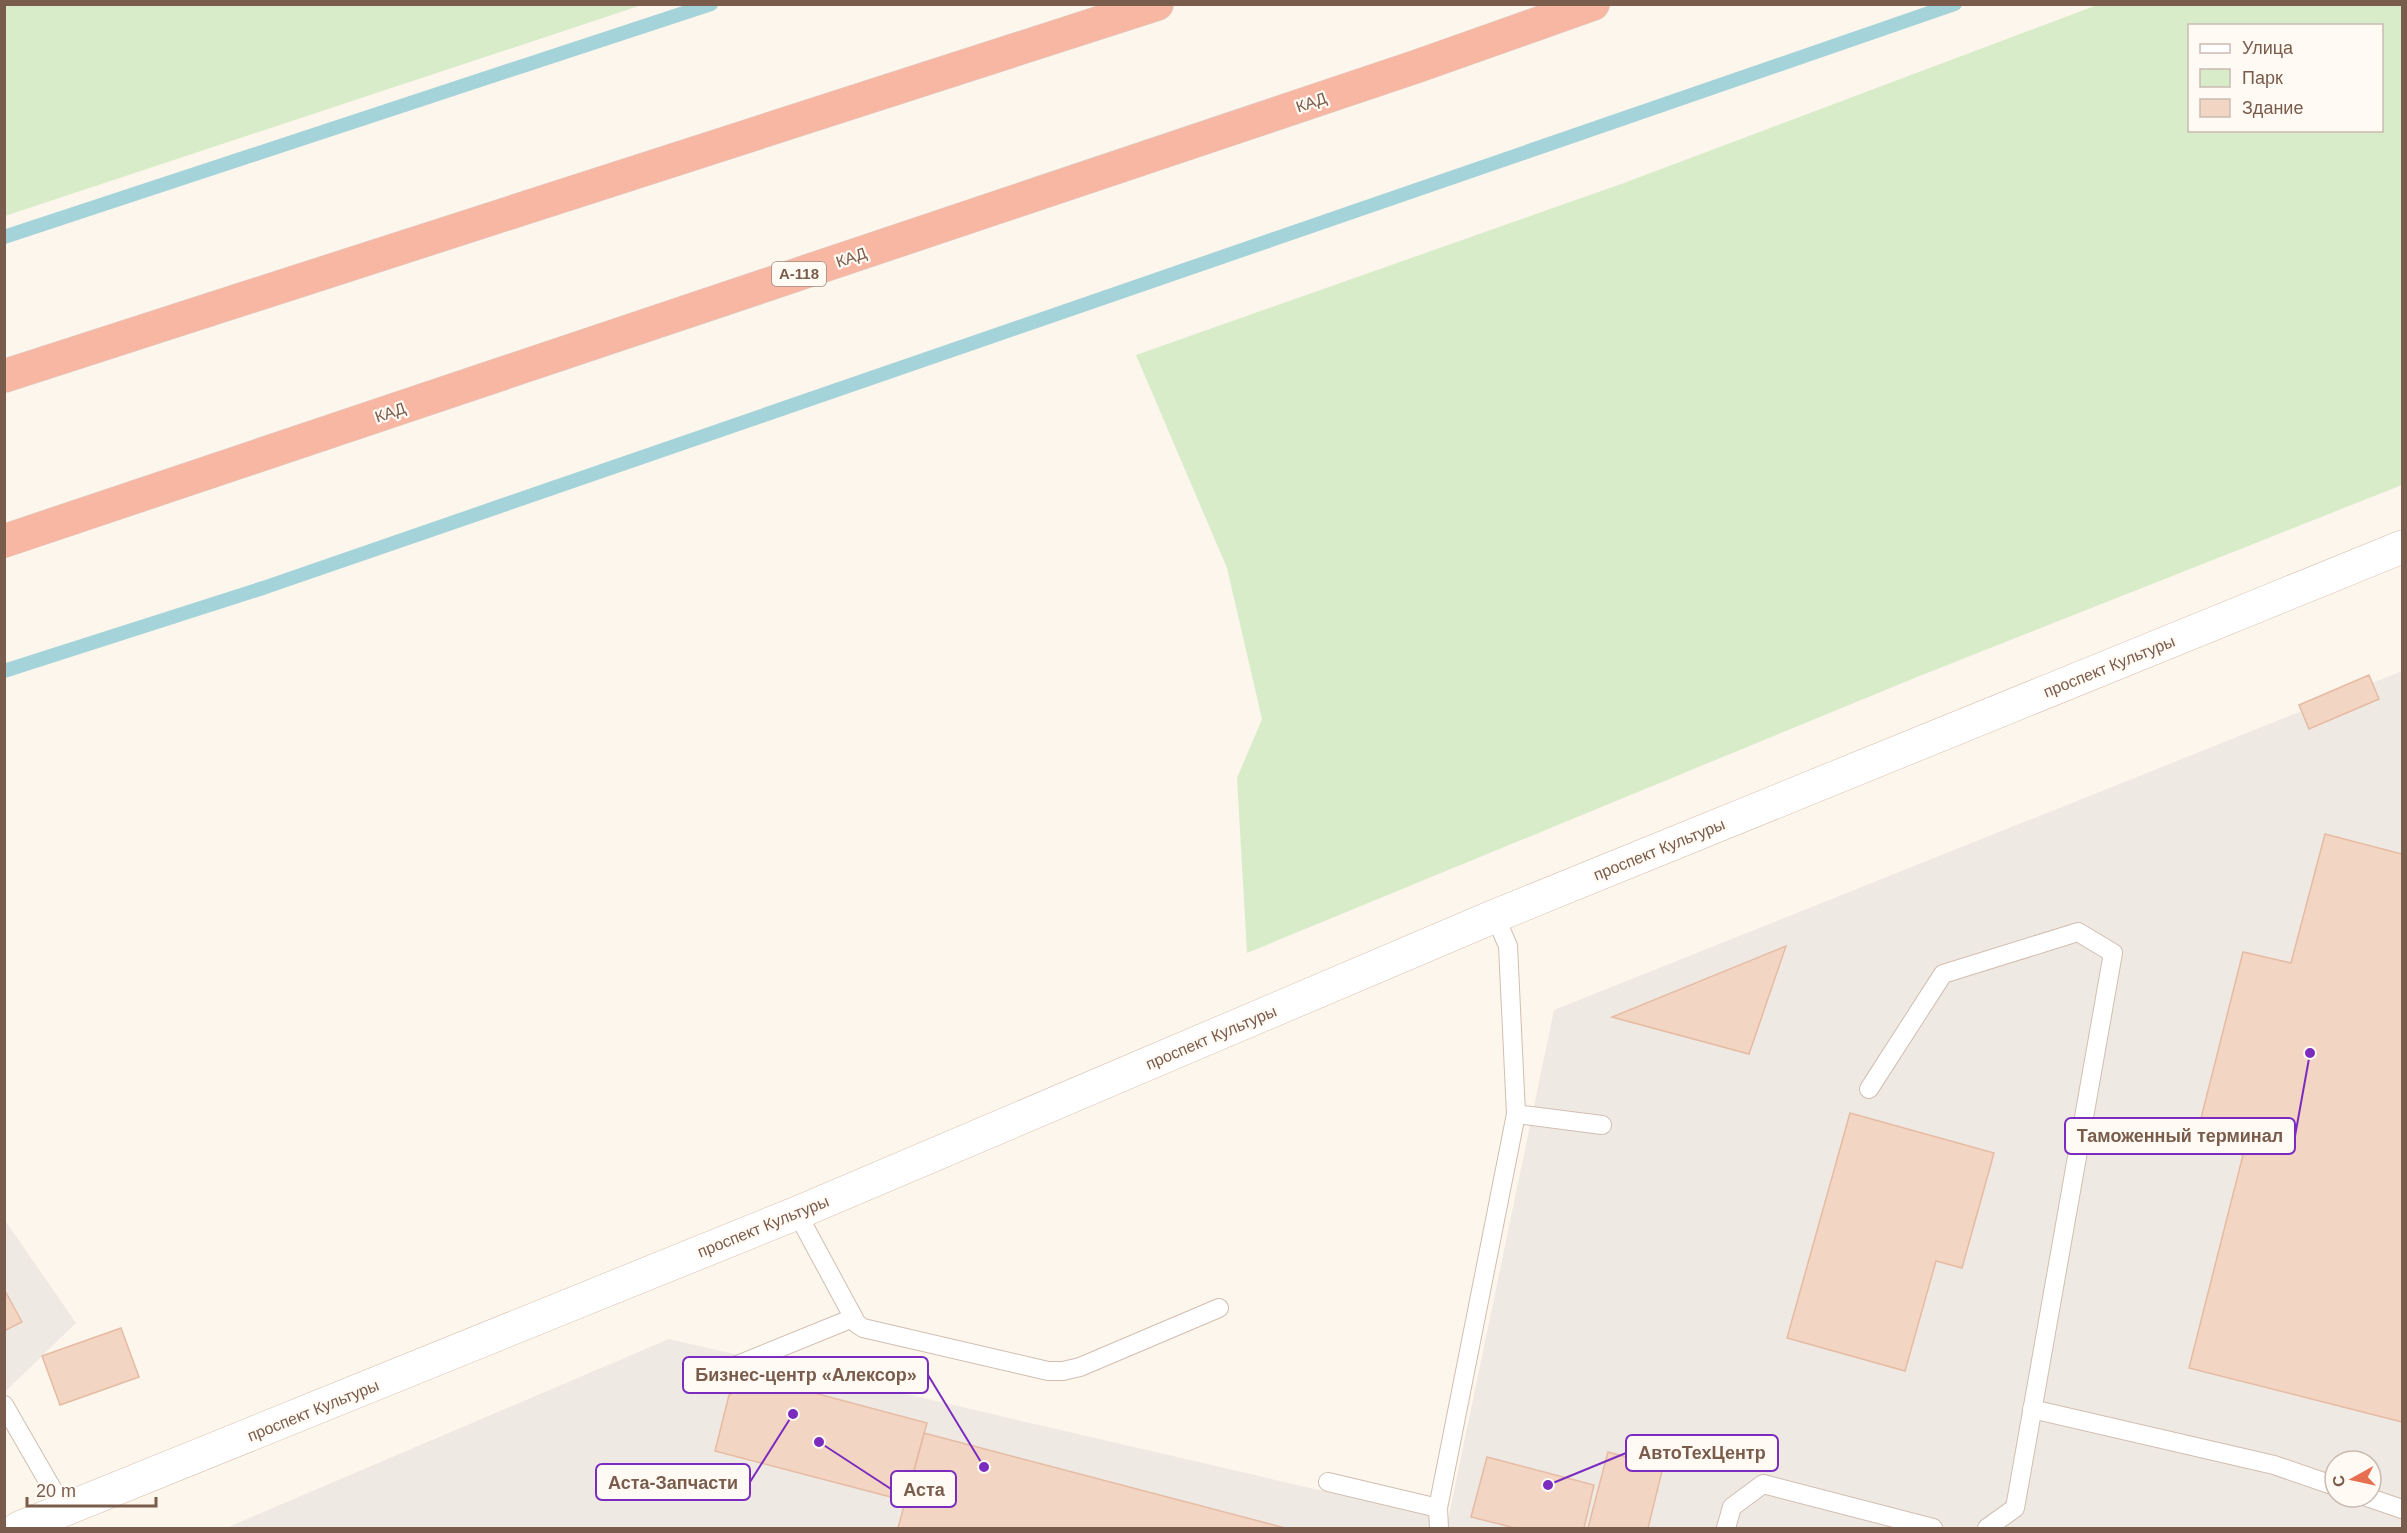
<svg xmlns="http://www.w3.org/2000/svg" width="2407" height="1533" font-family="Arial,sans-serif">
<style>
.industrial{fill:#efe9e4;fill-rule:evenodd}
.green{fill:#d8ecc9;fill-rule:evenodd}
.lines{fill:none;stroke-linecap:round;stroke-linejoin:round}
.stream{stroke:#a5d3da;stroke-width:14}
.building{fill:#f3d5c3;stroke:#e6bba3;stroke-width:1.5}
.lane-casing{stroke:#d1beb0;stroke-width:20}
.secondary-casing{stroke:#d6c0b0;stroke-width:34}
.highway-casing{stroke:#dad1cd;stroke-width:34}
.lane{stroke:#fff;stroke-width:18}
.secondary{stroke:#fff;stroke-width:33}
.highway{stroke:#f7b7a3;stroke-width:33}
.labels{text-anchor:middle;stroke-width:4.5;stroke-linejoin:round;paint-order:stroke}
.shield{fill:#fffaf3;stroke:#a28b7f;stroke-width:1.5}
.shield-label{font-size:15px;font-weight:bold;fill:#7a5c4d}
.street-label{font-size:16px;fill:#7a5c4d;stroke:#fffaf3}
.leader{fill:none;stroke:#7b2cbf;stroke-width:2}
.callout-dot{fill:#7b2cbf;stroke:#fffaf3;stroke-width:2}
.callout{fill:#fffaf3;stroke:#7b2cbf;stroke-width:2}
.callout-label{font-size:18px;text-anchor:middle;font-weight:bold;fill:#7a5c4d}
</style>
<rect width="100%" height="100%" fill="#fdf6ec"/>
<!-- industrial -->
<path class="industrial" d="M2402,671V1528H226L669,1339L1448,1520L1554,1010ZM2335,1461H2371V1497H2335Z
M4,1219L76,1323L5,1392H4Z"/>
<!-- green -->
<path class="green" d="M5,4H642V5L5,216Z
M2100,4L2402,5V485L1917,677L1247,953L1237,778L1262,719L1227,568L1136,355L1624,183ZM2190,26H2382V130H2190Z"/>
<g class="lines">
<!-- stream -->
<path class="stream" d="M4,237L711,4
M4,671L263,588L1955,4"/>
</g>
<!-- building -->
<path class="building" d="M2369,675L2379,699L2309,729L2299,705Z
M2325,834L2402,854V1422L2189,1368L2243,1155L2195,1142L2243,952L2291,963Z
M1786,946L1749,1054L1612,1017Z
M1850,1113L1994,1153L1962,1268L1936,1261L1905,1371L1787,1338Z
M4,1289L22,1322L4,1331Z
M121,1328L139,1377L60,1405L42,1356Z
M758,1378L927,1423L906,1501L715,1451L729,1395Z
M924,1433L1285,1528H898Z
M1608,1452L1663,1467L1648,1528H1588Z
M1487,1457L1594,1485L1584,1528H1515L1471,1517Z"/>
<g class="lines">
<defs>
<path id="lane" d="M1869,1089L1943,974L2078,932L2113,953L2015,1508L1987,1528
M1516,1114L1602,1125
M797,1213L857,1324L863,1328L1048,1371H1063L1080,1367L1219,1308
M735,1366L853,1318
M4,1405L65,1511
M2032,1409L2274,1465L2335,1486
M1328,1482L1438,1508
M2367,1497L2402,1509
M1439,1528L1438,1508L1516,1114L1508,946L1495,916
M1726,1528L1732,1507L1763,1484L1933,1528"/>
<path id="secondary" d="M19,1528L797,1213L1495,916L2402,547"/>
<path id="highway" d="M4,376L1157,4
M4,541L1415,67L1593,4"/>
</defs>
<!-- lane casing -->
<use href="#lane" class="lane-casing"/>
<!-- secondary casing -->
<use href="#secondary" class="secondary-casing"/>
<!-- highway casing -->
<use href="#highway" class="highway-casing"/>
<!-- lane -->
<use href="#lane" class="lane"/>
<!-- secondary -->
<use href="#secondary" class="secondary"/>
<!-- highway -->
<use href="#highway" class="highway"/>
</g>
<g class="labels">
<!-- shield labels -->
<rect class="shield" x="772" y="262" width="54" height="24" rx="4.5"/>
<g class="shield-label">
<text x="799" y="279">А-118</text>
</g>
<!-- street labels -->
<g class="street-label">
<text transform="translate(1311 102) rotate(-19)" y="6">КАД</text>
<text transform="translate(851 257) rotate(-19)" y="6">КАД</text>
<text transform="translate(390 412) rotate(-19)" y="6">КАД</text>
<text transform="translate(2109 666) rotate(-22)" y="6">проспект Культуры</text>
<text transform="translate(1659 849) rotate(-22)" y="6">проспект Культуры</text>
<text transform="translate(1211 1037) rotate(-23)" y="6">проспект Культуры</text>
<text transform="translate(763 1226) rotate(-22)" y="6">проспект Культуры</text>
<text transform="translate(313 1410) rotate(-22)" y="6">проспект Культуры</text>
</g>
</g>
<!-- callouts -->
<path class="leader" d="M2310 1053L2295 1136M984 1467L928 1375M1548 1485L1626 1453M793 1414L750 1482M819 1442L891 1489"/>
<g class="callout-dot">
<circle cx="2310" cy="1053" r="6"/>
<circle cx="984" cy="1467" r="6"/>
<circle cx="1548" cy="1485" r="6"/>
<circle cx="793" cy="1414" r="6"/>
<circle cx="819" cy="1442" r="6"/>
</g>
<g class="callout">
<rect x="2065" y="1118" width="230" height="36" rx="6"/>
<rect x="683" y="1357" width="245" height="36" rx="6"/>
<rect x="1626" y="1435" width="152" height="36" rx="6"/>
<rect x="596" y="1464" width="154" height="36" rx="6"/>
<rect x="891" y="1471" width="65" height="36" rx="6"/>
</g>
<g class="callout-label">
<text x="2180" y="1142">Таможенный терминал</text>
<text x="806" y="1381">Бизнес-центр «Алексор»</text>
<text x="1702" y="1459">АвтоТехЦентр</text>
<text x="673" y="1489">Аста-Запчасти</text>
<text x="924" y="1496">Аста</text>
</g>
<!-- border -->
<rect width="2407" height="1533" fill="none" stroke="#7a5c4d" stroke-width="12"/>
<!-- legend -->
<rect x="2188" y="24" width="195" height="108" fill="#fffaf3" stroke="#cabbb1" stroke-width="1.5"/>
<rect x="2200" y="44" width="30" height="9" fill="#ffffff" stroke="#cabbb1" stroke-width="1.5"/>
<text x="2242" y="54" font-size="18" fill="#7a5c4d">Улица</text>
<rect x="2200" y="69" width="30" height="18" fill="#d8ecc9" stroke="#cabbb1" stroke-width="1.5"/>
<text x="2242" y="84" font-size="18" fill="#7a5c4d">Парк</text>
<rect x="2200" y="99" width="30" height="18" fill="#f3d5c3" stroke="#cabbb1" stroke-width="1.5"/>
<text x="2242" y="114" font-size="18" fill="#7a5c4d">Здание</text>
<!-- north arrow -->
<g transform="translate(2353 1479) rotate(262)"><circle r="28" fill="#fffaf3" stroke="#cabbb1" stroke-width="1.5"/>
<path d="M0-4.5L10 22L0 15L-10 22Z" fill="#e76f51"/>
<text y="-9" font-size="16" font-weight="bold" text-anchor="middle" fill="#7a5c4d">С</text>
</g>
<!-- scale -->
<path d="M27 1497v9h129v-9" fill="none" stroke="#7a5c4d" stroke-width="3"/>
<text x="36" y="1497" font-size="18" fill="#7a5c4d" stroke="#fffaf3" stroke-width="4.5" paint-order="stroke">20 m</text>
</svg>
